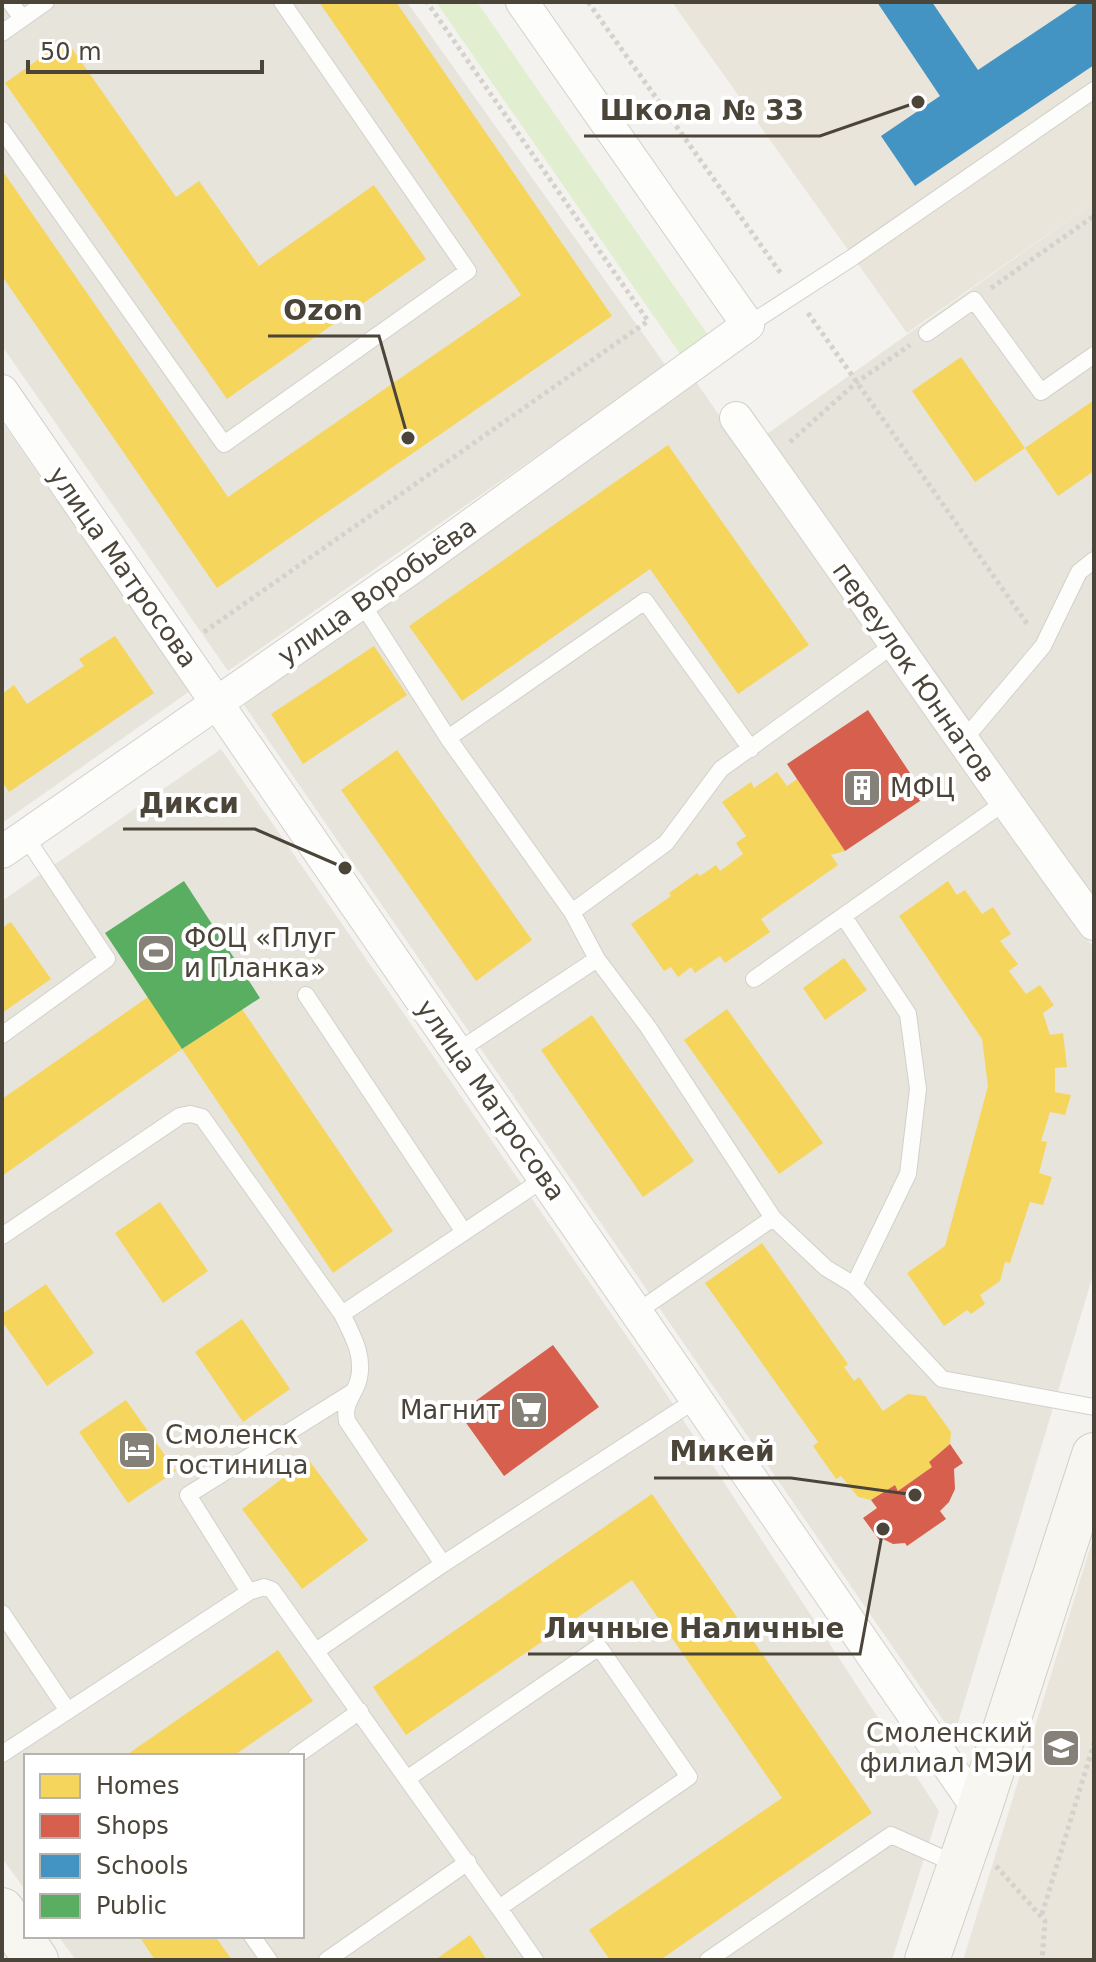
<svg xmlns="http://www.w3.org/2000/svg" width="1096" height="1962" font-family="'DejaVu Sans',sans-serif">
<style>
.residential{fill:#e7e4dc}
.education{fill:#eae5da}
.green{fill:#e1eecf}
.homes{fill:#f6d55c}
.shops{fill:#d6604d}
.schools{fill:#4393c3}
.public{fill:#5aae61}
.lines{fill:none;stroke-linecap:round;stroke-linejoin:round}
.lane-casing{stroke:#d2d0cb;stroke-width:18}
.street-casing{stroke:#d2d0cb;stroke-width:34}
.secondary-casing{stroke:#d3cfc5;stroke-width:46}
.path{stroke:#d3d2cc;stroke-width:5;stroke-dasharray:4 4;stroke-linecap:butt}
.lane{stroke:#fdfdfc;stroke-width:16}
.street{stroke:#fdfdfc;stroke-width:32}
.secondary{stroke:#f7f6f1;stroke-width:44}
.labels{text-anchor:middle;stroke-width:8;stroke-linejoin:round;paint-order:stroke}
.street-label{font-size:26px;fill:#4b4439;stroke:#fff}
.poi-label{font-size:26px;fill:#4b4439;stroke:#fff;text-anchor:start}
.leader{fill:none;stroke:#4b4439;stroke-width:3}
.callout-dot{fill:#4b4439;stroke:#fff;stroke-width:3}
.callout-label{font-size:28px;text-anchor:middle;font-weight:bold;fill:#4b4439;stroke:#fff;stroke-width:8;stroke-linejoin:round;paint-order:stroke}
</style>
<rect width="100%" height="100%" fill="#f4f2ee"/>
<!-- residential -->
<path class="residential" d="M2,2H407L666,366L228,671L2,346Z
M1094,202V903L764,436Z
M694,379L1013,838L1094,948V1272L954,1736L242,702Z
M2,422L190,691L2,823Z
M221,749L657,1380L939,1811L892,1960H76L58,1936H302V1756H26V1891L2,1858V901Z"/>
<!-- education -->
<path class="education" d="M672,2H1094V202L907,333Z
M1094,1535V1960H963Z"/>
<!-- green -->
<path class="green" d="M436,2H477L708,335L680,354Z"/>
<!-- homes -->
<path class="homes" d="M319,2H396L612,316L217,588L2,276V170L228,497L521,295Z
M66,40L176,197L199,181L259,266L374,185L426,259L227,399L5,83Z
M961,357L1025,448L975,482L912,391Z
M1094,400V471L1058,496L1025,448Z
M668,445L809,645L738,694L650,569L462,701L409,626Z
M115,636L154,693L9,792L2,781V694L14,685L27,704L84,666L79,659Z
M374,646L407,695L303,764L271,714Z
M397,750L532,940L476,981L341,790Z
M777,772L787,786L797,779L845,851L831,855L838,865L761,919L770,932L725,963L720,956L695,973L691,967L678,977L671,967L664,971L631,924L671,896L669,893L697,873L700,876L716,865L720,871L743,854L736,843L746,836L722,802L751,782L754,788Z
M948,881L957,895L965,890L982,914L993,907L1011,934L1000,941L1018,964L1009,971L1026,994L1040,985L1054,1005L1043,1013L1050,1035L1063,1033L1067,1067L1055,1068V1092L1071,1095L1065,1115L1050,1112L1041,1141L1047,1142L1039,1173L1052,1177L1043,1205L1030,1202L1010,1263L1005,1262L1000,1281L980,1295L985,1304L971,1314L967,1310L944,1326L907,1273L945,1246L988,1086L982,1039L899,916Z
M11,922L51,979L2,1013V928Z
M844,958L867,990L825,1020L803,988Z
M148,997L182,1049L2,1176V1099Z
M242,1009L393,1231L333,1273L182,1049Z
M727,1009L823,1143L779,1174L684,1040Z
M592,1015L694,1161L643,1197L541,1050Z
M160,1202L208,1271L163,1303L115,1233Z
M762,1243L848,1364L844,1367L854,1381L859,1377L883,1411L908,1394L925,1396L951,1432L950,1444L929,1462L932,1467L898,1491L895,1485L871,1500L858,1497L841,1476L836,1479L813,1446L818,1442L705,1283Z
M46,1284L94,1353L47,1386L2,1321V1314Z
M242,1319L290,1389L243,1422L195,1352Z
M126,1400L176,1471L128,1503L79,1432Z
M308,1459L368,1540L302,1589L242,1509Z
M652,1494L872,1813L660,1960H610L589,1930L782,1798L632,1580L406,1735L373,1687Z
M278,1650L313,1701L233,1756H125Z
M470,1935L487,1960H435Z
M139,1936H215L232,1960H155Z"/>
<!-- shops -->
<path class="shops" d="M868,710L926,797L845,851L787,764Z
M553,1345L599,1407L504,1476L459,1413Z
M950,1444L963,1463L954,1469L955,1489L949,1502L940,1511L946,1519L907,1546L905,1543L893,1544L883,1539L880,1541L863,1518L877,1508L871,1500L895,1485L898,1491L932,1467L929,1462Z"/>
<!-- schools -->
<path class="schools" d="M877,2H932L978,70L1080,2H1094V65L915,186L881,136L940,96Z"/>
<!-- public -->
<path class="public" d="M184,881L260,998L182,1049L105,933Z"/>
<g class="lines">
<defs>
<path id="lane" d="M10,2L22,18
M2,33L46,2
M2,130L224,444L468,271L282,2
M748,325L853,257L1094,90
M927,333L974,300L1041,392L1094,355
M361,602L448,738L572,912L597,959L648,1027L773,1218
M448,738L645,601L751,749
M962,742L1043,646L1079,572L1094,560
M572,912L666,843L721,769L896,643
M844,917L908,1014L918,1089L908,1174L854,1285L942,1379L1094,1407
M754,979L1005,802
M306,995L464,1232
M2,1035L107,959L25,836
M458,1051L597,959
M2,1236L180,1116L190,1114L202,1117L342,1314L545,1178
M637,1312L773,1218L826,1268L854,1285
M342,1314C352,1335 364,1354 359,1378C355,1396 343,1401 347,1421L443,1564
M249,1592L188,1495L351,1393
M2,1613L68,1711
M316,1651L443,1564L697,1399
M2,1754L249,1592L264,1587L272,1590L499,1908
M296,1756L360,1711
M408,1778L599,1647L689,1777L499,1908L535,1960
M252,1936L269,1960
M327,1960L468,1862
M708,1960L891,1835L958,1865"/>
<path id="street" d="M2,391L979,1810
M736,418C856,586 972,757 1094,924
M2,852L414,566L748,325L522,2"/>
<path id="secondary" d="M2,1910L36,1960
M927,1960L979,1810L1094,1455"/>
</defs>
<!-- lane casing -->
<use href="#lane" class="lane-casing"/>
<!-- street casing -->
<use href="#street" class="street-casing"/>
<!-- secondary casing -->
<use href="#secondary" class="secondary-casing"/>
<!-- path -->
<path class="path" d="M588,2L782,275
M991,288L1094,216
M808,313L1028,625
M790,442L857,382L910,345
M204,632L648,321L427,2
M996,1866L1045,1921L1042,1960
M1042,1914L1094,1743"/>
<!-- lane -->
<use href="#lane" class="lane"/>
<!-- street -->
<use href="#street" class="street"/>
<!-- secondary -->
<use href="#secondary" class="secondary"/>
</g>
<!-- icons -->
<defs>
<symbol id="building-square" viewBox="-11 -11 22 22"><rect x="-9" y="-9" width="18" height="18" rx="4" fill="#868178" stroke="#fff"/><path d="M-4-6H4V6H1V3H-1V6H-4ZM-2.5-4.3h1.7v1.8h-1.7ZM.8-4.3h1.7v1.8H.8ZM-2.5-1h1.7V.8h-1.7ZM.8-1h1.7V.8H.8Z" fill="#fff"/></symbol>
<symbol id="stadium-square" viewBox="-11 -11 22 22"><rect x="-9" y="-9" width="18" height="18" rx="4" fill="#868178" stroke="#fff"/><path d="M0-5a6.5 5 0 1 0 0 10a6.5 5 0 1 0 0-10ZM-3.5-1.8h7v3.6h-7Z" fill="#fff"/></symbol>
<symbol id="supermarket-square" viewBox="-11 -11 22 22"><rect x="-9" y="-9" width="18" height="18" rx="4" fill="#868178" stroke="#fff"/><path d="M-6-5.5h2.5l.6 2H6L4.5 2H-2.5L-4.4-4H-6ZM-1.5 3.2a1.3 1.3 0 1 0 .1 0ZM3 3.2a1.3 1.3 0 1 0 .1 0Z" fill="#fff"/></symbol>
<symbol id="hotel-square" viewBox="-11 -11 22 22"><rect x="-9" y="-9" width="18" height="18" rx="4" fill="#868178" stroke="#fff"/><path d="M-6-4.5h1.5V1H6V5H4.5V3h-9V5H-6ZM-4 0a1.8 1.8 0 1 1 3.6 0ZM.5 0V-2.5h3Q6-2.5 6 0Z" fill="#fff"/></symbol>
<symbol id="university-square" viewBox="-11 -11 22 22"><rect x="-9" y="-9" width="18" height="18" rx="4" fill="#868178" stroke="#fff"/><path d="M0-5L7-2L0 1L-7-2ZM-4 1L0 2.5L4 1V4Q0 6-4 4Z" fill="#fff"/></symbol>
</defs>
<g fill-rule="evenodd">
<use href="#building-square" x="840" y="766" width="44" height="44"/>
<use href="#stadium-square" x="134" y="931" width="44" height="44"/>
<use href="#supermarket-square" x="507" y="1388" width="44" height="44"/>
<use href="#hotel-square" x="115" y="1428" width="44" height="44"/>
<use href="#university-square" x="1039" y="1726" width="44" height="44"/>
</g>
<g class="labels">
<!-- street labels -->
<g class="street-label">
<text transform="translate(123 567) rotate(55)" y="9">улица Матросова</text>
<text transform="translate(377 591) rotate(-35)" y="9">улица Воробьёва</text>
<text transform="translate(914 672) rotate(55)" y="9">переулок Юннатов</text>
<text transform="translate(491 1100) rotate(55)" y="9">улица Матросова</text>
</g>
<!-- poi labels -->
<g class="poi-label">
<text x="890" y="797">МФЦ</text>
<text x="184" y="947">ФОЦ «Плуг<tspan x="184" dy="30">и Планка»</tspan></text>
<text x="501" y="1419" text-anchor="end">Магнит</text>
<text x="165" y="1444">Смоленск<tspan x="165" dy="30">гостиница</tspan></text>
<text x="1033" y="1742" text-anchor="end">Смоленский<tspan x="1033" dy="30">филиал МЭИ</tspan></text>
</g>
</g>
<!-- callouts -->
<path class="leader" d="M918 102L820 136H584M408 438L379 336H268M345 868L255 829H123M915 1495L791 1478H654M883 1529L860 1654H528"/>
<g class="callout-dot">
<circle cx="918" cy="102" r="8"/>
<circle cx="408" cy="438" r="8"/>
<circle cx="345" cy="868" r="8"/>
<circle cx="915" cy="1495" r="8"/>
<circle cx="883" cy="1529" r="8"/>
</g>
<g class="callout-label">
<text x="702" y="120">Школа № 33</text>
<text x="323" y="320">Ozon</text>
<text x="189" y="813">Дикси</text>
<text x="722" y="1461">Микей</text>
<text x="694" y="1638">Личные Наличные</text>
</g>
<!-- border -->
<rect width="1096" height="1962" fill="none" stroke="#4b4439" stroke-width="8"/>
<!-- legend -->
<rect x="24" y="1754" width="280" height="184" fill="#ffffff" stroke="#b7b4b0" stroke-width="2"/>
<rect x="40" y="1774" width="40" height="24" fill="#f6d55c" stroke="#b7b4b0" stroke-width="2"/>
<text x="96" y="1794" font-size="24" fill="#4b4439">Homes</text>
<rect x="40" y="1814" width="40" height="24" fill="#d6604d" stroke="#b7b4b0" stroke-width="2"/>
<text x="96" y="1834" font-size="24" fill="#4b4439">Shops</text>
<rect x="40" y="1854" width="40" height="24" fill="#4393c3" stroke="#b7b4b0" stroke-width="2"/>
<text x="96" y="1874" font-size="24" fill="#4b4439">Schools</text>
<rect x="40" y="1894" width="40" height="24" fill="#5aae61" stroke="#b7b4b0" stroke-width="2"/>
<text x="96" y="1914" font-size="24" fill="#4b4439">Public</text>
<!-- scale -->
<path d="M28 60v12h234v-12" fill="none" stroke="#4b4439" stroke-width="4"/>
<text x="40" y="60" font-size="24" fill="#4b4439" stroke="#ffffff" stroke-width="6" paint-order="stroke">50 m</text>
</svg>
